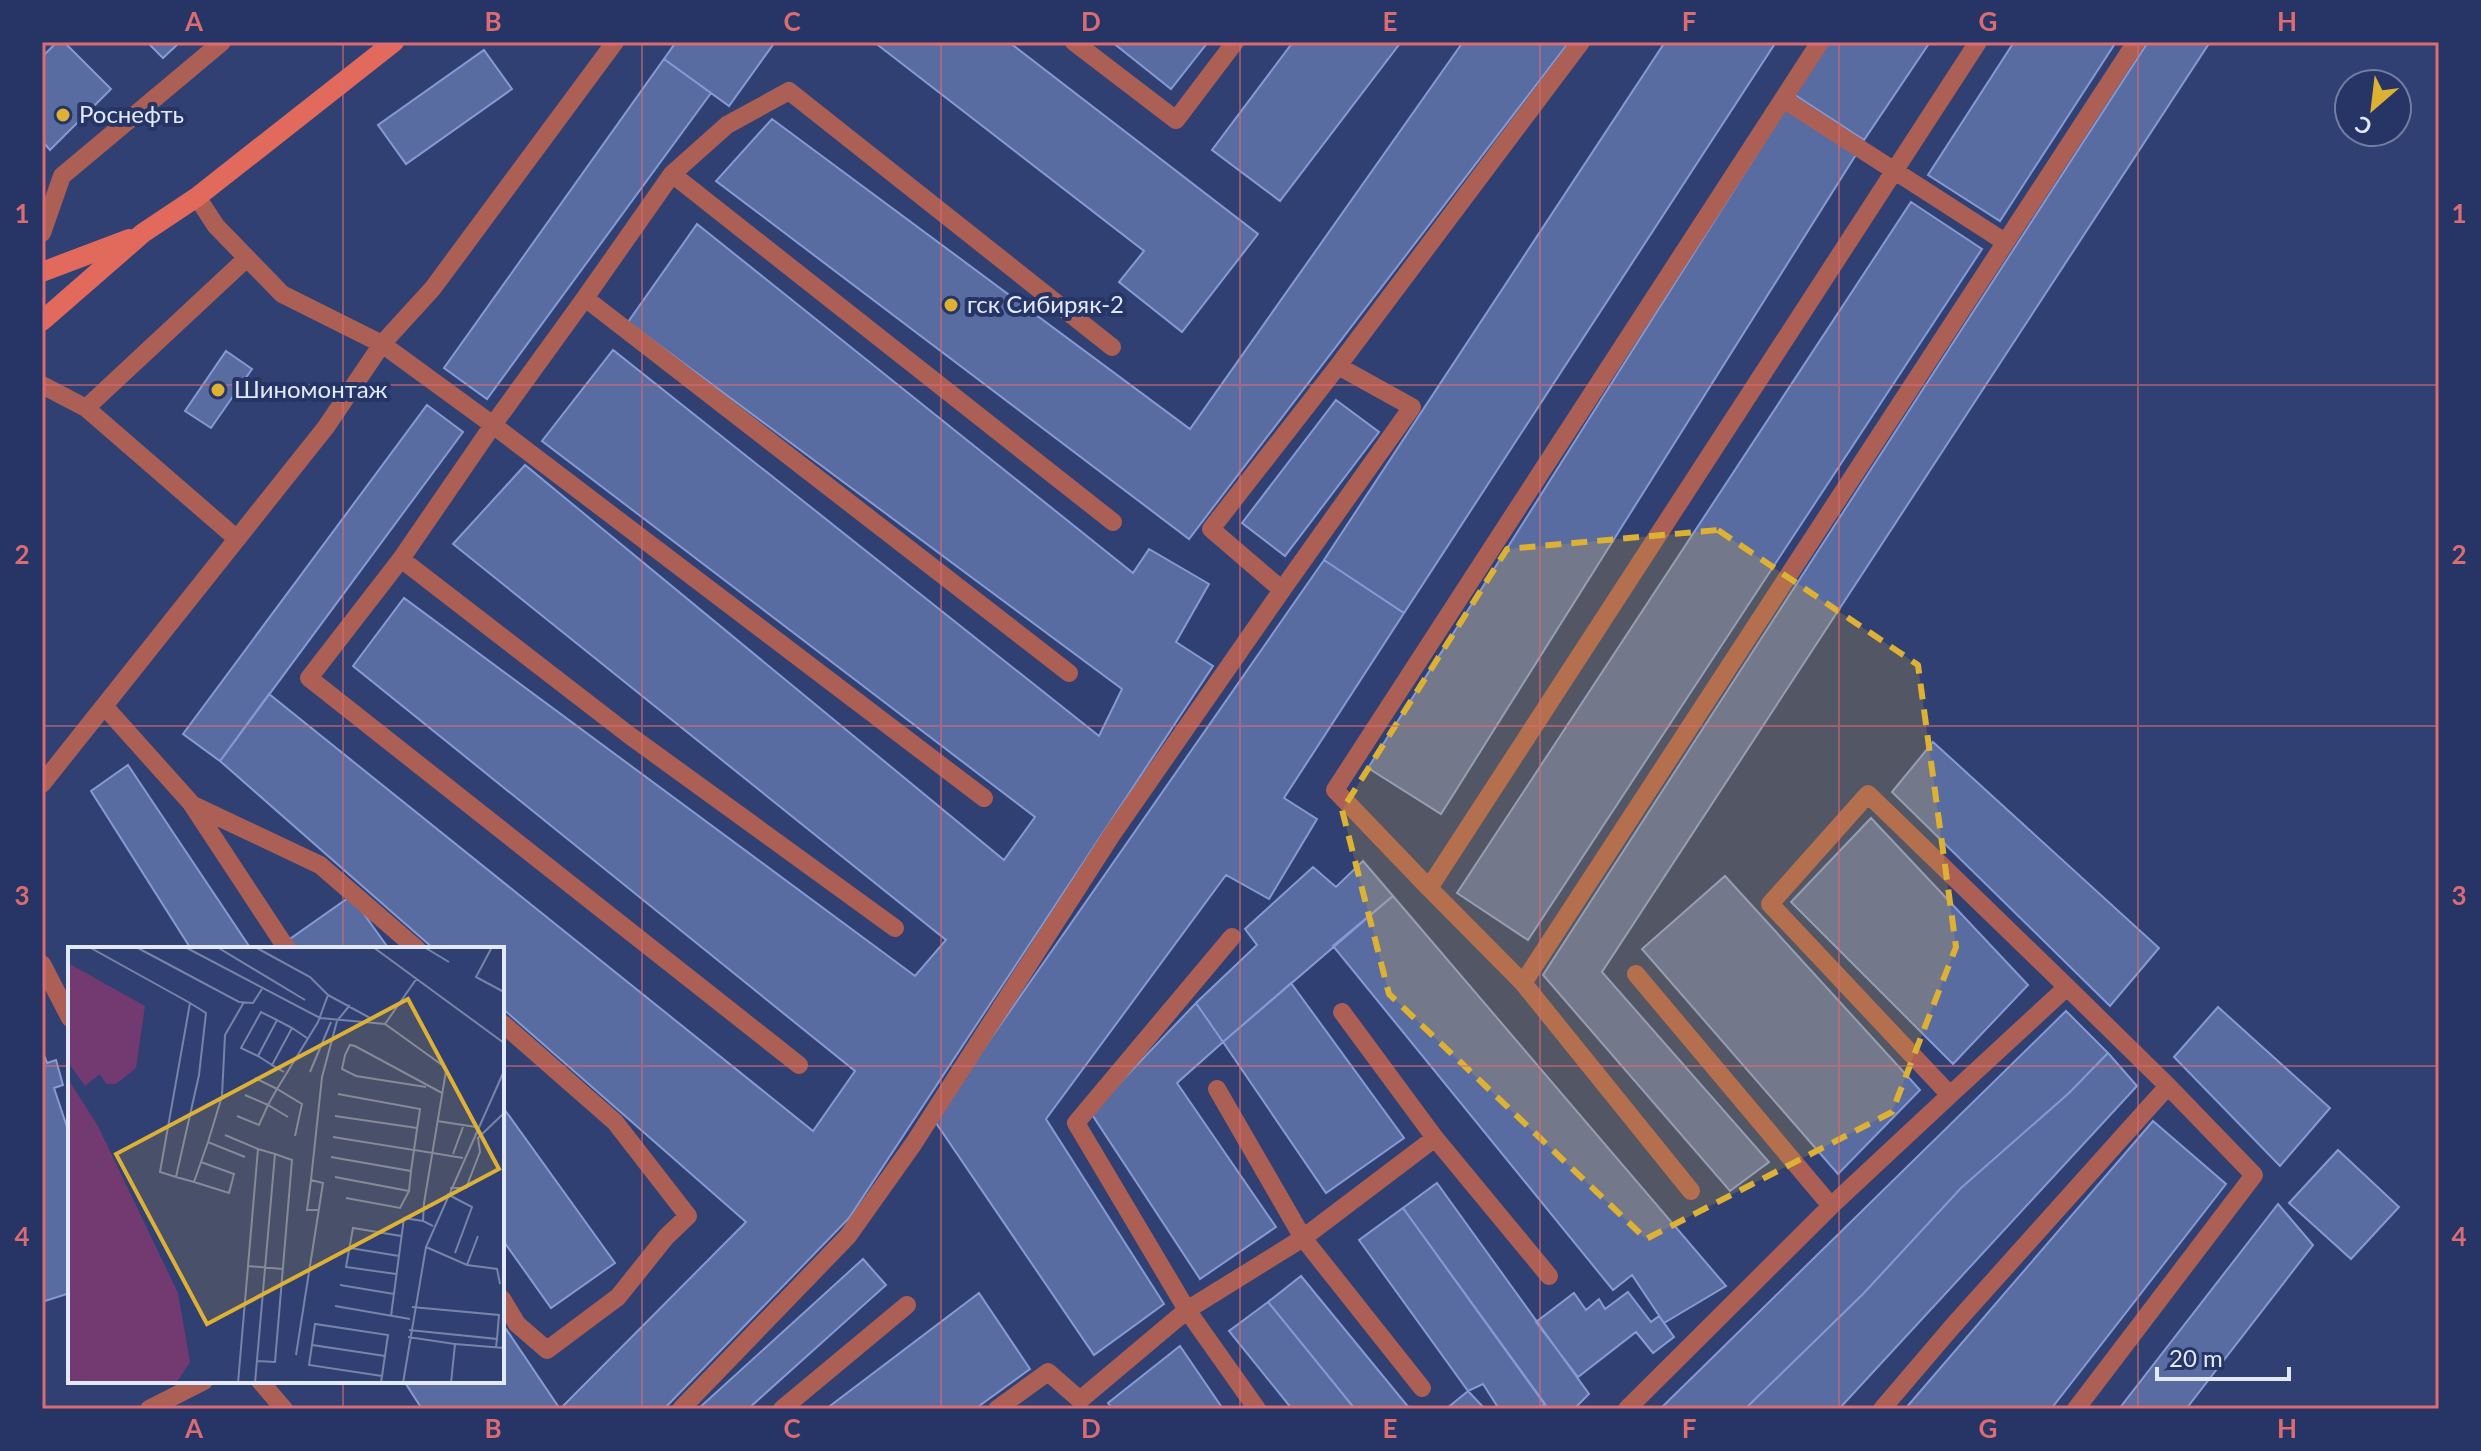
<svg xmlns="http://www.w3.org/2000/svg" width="2481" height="1451" font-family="Lato,sans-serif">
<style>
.building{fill:#596ca2;stroke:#859ad4;stroke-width:2}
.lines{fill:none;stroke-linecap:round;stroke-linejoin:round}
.lane{stroke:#ab5f55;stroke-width:18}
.secondary{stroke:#e26a5c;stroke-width:20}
.marked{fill:#ddb133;fill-opacity:0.2;stroke:#ddb133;stroke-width:6;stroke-dasharray:16 10;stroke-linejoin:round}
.grid{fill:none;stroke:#da6c72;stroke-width:2;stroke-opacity:0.55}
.poi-dot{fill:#ddb133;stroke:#263566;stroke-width:3}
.labels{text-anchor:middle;stroke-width:8;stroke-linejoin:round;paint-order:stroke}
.poi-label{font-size:24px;fill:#e2e9fb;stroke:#263566;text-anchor:start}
.inset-road{fill:none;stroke:#7784a9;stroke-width:2}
.view{fill:#ddb133;fill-opacity:0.15;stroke:#ddb133;stroke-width:4}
.inset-edge{fill:none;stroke:#e2e9fb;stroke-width:4}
.neatline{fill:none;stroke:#da6c72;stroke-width:3}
.grid-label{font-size:26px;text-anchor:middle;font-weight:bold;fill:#da6c72}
</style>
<rect width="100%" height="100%" fill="#304072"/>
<!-- building -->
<path class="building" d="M57,42H64L111,89L50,150L42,141V57Z
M147,42H180L163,58Z
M676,42H775L729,106L664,59Z
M874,42H1009L1258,234L1182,332L1119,282L1144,251Z
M1112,42H1208L1171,89Z
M1293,42H1401L1280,201L1212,150Z
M1463,42H1569L1189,539L716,181L772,119L1190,429Z
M1665,42H1776L1404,613L1324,560Z
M1827,42H1930L1864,140L1792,93Z
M2014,42H2116L2000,221L1928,175Z
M2148,42H2210L1602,972L1769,1162L1730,1191L1543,975Z
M484,50L512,89L406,164L378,125Z
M664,59L711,93L487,399L444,368Z
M1787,106L1857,153L1441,814L1368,768Z
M1911,202L1982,249L1528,940L1457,893Z
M697,224L1133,573L1149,549L1209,584L1176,642L1213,666L849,1218L664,1409H560L746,1222L502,1008V949H434L220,761L269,694L813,1131L855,1071L353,666L404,598L915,976L946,940L453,544L525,465L1004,860L1035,817L542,441L613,350L1099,736L1122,689L628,322Z
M226,351L252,369L211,428L185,411Z
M1336,400L1379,432L1285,556L1242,523Z
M427,405L463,432L220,761L183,734Z
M1324,560L1404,613L1284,798L1317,819L1269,899L1226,875L1046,1119L1164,1304L1094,1355L934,1120Z
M1933,742L2159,948L2110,1006L1892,792Z
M128,765L251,949H191L91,791Z
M1871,818L2028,985L1953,1064L1791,902Z
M1363,861L1393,896L1223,1042L1196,1003L1257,945L1245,929L1313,867L1336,887Z
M1725,876L1920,1090L1838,1174L1642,949Z
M351,896L389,949H293L287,941Z
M1393,896L1726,1286L1664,1323L1632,1275L1613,1290L1333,946Z
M1291,983L1404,1138L1326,1193L1223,1042Z
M1196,1003L1223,1042L1177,1083L1276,1227L1200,1279L1091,1113Z
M2218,1007L2330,1108L2280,1166L2174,1057Z
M2066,1011L2108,1053L2069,1093L1961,1188L1863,1294L1745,1409H1660Z
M42,1049L47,1063L56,1060L63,1085L54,1088L67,1127L70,1126V1293L42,1302Z
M2108,1053L2137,1086L1839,1409H1745L1863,1294L1961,1188L2069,1093Z
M502,1106L615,1263L551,1308L502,1239Z
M2153,1121L2226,1184L2051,1409H1905Z
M2338,1150L2399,1207L2351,1259L2289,1203Z
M1437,1183L1589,1394L1574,1409H1548L1403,1208Z
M2278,1204L2313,1245L2186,1409H2119Z
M1403,1208L1545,1404L1537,1409H1499L1483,1384L1468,1391L1359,1240Z
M863,1259L886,1285L748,1409H698Z
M1301,1276L1410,1409H1355L1268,1302Z
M1628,1292L1651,1322L1659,1316L1674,1337L1653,1353L1636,1332L1578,1377L1536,1322L1574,1293L1586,1310L1599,1299L1605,1309Z
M979,1293L1030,1369L975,1409H826Z
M1268,1302L1355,1409H1292L1229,1331Z
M502,1323L560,1409H422L404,1381H502Z
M1180,1346L1223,1409H1112L1108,1403Z
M1468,1391L1485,1409H1446Z"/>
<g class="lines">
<!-- lane -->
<path class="lane" d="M1074,42L1176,120L1235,42
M1783,99L2005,242
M672,174L727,125L789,91L1112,347
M197,197L216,226L282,294L382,344L493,425L401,559L309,678L799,1065
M42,233L62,176L222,42
M585,298L672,174L1113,522
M42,385L86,408L236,538
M86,408L247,258
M401,559L629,735L895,928
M1282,590L1412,407L1338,366
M105,707L191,803L287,949
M42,784L326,427L382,344L433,288L615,42
M984,798L493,425L585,298L1069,673
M193,805L320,865L417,949
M1429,888L1335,790L1820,42
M1232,937L1076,1123L1187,1310L1303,1238L1422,1388
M42,964L70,1018
M1636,974L1831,1206L1950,1095
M1523,983L1429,888L1978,42
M2067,987L1868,794L1770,904L1950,1095L2067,987L2168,1086
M1342,1012L1435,1138
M502,1023L615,1122L688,1216L666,1237L618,1297L547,1350L517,1324L502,1299
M1217,1089L1303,1238L1435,1138L1549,1276
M1691,1191L1523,983L2136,42
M260,1381L284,1409
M149,1409L204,1381
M681,1409L848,1236L914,1143L1113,833L1282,590L1211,529L1338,366L1581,42
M782,1409L907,1305
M997,1409L1048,1372L1080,1400L1187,1310L1257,1409
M1627,1409L1831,1206
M1882,1409L1952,1327L2168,1086L2254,1175L2076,1409"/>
<!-- secondary -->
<path class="secondary" d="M42,272L129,239
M42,321L143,233L197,197L394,42"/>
</g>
<!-- marked area -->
<path class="marked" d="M1718,530L1918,665L1956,947L1892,1112L1646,1239L1389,994L1342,810L1507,549Z"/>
<!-- grid -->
<path class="grid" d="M343,42V949M642,42V1409M941,42V1409M1240,42V1409M1540,42V1409M1839,42V1409M2138,42V1409M42,385H2439M42,726H2439M42,1066H70M502,1066H2439M343,1381V1409"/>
<!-- markers -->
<g class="poi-dot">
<circle cx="63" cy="115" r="8"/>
<circle cx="951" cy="305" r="8"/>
<circle cx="218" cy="390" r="8"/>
</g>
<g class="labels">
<!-- poi labels -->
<g class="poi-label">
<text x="79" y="123">Роснефть</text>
<text x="967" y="313">гск Сибиряк-2</text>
<text x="234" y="398">Шиномонтаж</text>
</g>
</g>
<!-- overview -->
<g transform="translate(68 947)">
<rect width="436" height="436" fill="#304072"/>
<path d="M0,16L77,59L68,121L48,137H38L32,127L17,139L0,115ZM0,132L30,179L110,346L122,415L108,436H0Z" fill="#723a70"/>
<path class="inset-road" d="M21,0L104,46L122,56L138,66L131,128L108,230L92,225L122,56M68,0L171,55L185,56L194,42M117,0L252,71L317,77L374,118L378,124L356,256L355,274L365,279M149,0L237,53M187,0L242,30L260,48M305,0L436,96M356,0L381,15M424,0L408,30L436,45M317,77L349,31M190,109L173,101L193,65L209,73M204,118L190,109L209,73L224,81M216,125L204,118L224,81L239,91M242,125L263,75M187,131L209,142L250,75L260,48L302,71M358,140L288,129L274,122L277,108L282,98L287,99L374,146M270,147L352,162L346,203L395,211M177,148L200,158L209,142L234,157L227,189M169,169L191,178L200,158L220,170M267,169L349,181M369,174L408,180M157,188L190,202L170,436M409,192L436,166M140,195L154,149L157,88L176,55M385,207L395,180M263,210L343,224L346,203L265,190M133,215L140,195L177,210M108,230L126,235L133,215L166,227L161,246L126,235M267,230L341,244L343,224M243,233L239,263H250M382,241H398L412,205L410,191M379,247L404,260L387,306M278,251L332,261L341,244M358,300L399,318L429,322L432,337M282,301L331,309M399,318L410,289M180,319L215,322M328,327L278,320L285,281L333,289M272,338L326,347M267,359L342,372M344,360L431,368L429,392M323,369L336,271L355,274M341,383L429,392L428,400M340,390L387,397L383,436M387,397L436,401M244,398L247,377L320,388L313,436M228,408L255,236L243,233L254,130L269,74L282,58M189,414L207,415L224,213L207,207M314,429L241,418L244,398L317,409M187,436L207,207L190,202M335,436L358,300L436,124"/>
<path class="view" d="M340,52L431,222L139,377L48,207Z"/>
<rect width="436" height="436" class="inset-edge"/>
</g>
<!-- border -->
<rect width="2481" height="1451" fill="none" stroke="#263566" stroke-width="88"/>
<!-- north arrow -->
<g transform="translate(2373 108) rotate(208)"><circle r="38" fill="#263566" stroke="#717da2" stroke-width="2"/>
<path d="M0-6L14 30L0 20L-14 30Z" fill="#ddb133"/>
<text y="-12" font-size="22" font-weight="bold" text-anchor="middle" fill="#e2e9fb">С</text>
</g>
<!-- scale -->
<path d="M2157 1367v12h132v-12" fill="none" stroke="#e2e9fb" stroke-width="4"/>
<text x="2169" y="1367" font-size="24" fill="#e2e9fb" stroke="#263566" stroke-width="6" paint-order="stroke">20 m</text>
<rect x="44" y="44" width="2393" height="1363" class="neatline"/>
<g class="grid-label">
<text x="194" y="31">A</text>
<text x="493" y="31">B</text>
<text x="792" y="31">C</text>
<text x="1091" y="31">D</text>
<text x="1390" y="31">E</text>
<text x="1689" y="31">F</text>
<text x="1988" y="31">G</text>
<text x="2287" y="31">H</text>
<text x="22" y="223">1</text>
<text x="2459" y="223">1</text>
<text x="22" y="564">2</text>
<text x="2459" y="564">2</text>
<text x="22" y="905">3</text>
<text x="2459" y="905">3</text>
<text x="22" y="1246">4</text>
<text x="2459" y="1246">4</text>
<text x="194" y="1438">A</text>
<text x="493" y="1438">B</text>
<text x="792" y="1438">C</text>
<text x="1091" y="1438">D</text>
<text x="1390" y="1438">E</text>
<text x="1689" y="1438">F</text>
<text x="1988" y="1438">G</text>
<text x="2287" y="1438">H</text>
</g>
</svg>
